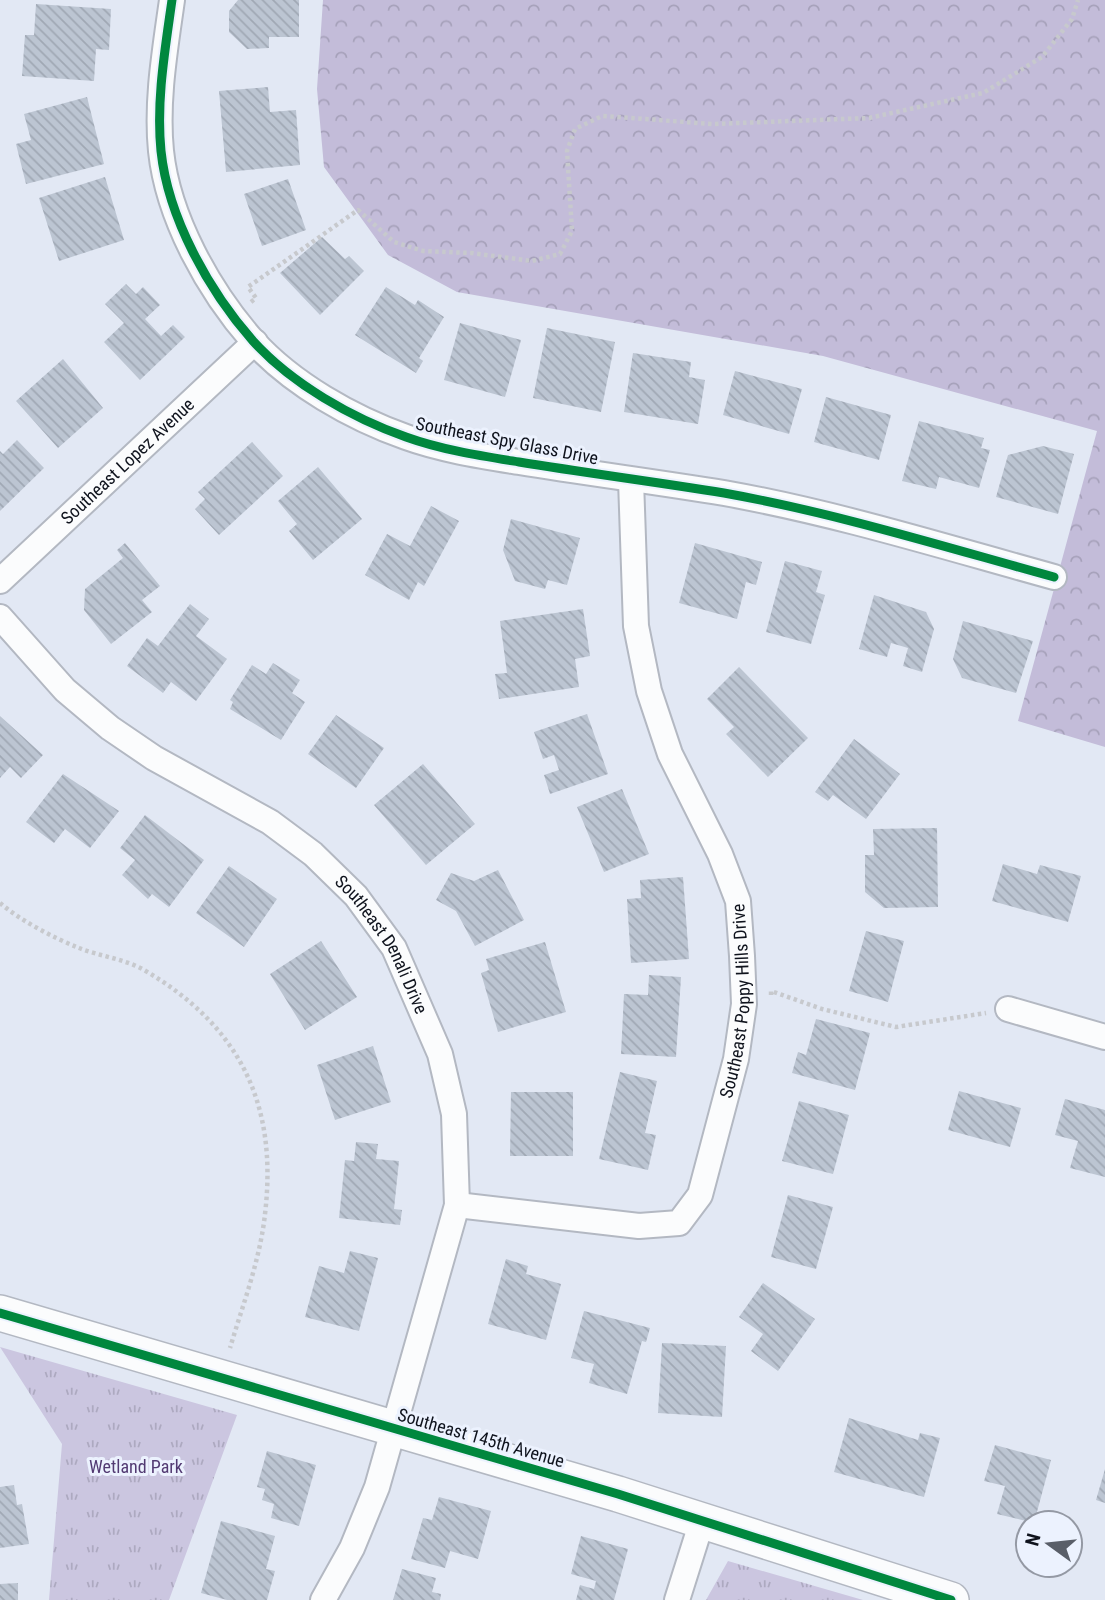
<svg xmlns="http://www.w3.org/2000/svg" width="1105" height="1600" font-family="'Roboto Condensed',sans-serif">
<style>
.grass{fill:url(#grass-tufts)}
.forest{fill:url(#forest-crowns)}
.building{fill:url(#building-back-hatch)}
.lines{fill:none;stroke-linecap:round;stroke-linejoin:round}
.street-casing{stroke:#b3b8c2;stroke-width:28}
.secondary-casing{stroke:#b3b8c2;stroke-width:38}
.path{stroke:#c7c9cd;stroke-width:4.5;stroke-dasharray:3.5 3.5;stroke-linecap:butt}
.street{stroke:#fbfcfd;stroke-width:24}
.secondary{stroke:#fbfcfd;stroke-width:35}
.cycleway-casing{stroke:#ecf2fe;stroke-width:13}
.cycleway{stroke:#00873e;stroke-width:9}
.labels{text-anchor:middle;stroke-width:6;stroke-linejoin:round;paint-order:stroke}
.street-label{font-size:18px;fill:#0f131d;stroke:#ecf2fe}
.park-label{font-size:18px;fill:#523a72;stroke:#ecf2fe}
</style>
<defs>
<pattern id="grass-tufts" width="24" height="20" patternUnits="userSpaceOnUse" patternTransform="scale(1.75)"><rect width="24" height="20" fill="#cbc6e0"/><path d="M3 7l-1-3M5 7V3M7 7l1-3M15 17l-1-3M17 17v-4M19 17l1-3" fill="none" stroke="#ada9c0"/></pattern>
<pattern id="forest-crowns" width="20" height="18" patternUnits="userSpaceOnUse" patternTransform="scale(1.75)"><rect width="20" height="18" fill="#c3bcd9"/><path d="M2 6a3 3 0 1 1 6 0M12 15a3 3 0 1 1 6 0" fill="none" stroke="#a6a1ba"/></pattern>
<pattern id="building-back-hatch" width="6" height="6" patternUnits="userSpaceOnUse" patternTransform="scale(1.75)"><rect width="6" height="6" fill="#bcc5d2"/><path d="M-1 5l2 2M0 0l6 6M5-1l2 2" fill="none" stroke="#a0a8b4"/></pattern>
</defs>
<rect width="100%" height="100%" fill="#e2e8f4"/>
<!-- grass -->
<path class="grass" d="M0,1347L237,1415L169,1600H49L62,1444Z
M728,1561L863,1600H706Z"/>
<!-- forest -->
<path class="forest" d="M323,0H1105V747L1018,721L1097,431L823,356L457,292L388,255L324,167L317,89Z"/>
<!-- building -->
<path class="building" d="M238,0H299V37H269V48L247,49L229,32V11Z
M36,4L111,9L109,50L96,49L94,81L22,76L25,35H34Z
M268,87L270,112L296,110L300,165L226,172L219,91Z
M87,97L104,164L26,184L16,144L31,140L24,114Z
M105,177L124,240L59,261L39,198Z
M288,179L306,230L262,246L244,194Z
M322,237L345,259L349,256L364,271L320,315L280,273Z
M126,284L136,294L143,287L160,305L145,319L161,336L173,325L185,337L140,380L104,342L124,323L105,304Z
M386,287L415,305L418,300L444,317L419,358L423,361L416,373L355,335Z
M460,323L521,340L505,397L444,380Z
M547,328L615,342L601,412L533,398Z
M633,353L691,362L689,377L705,380L698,424L624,412Z
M63,359L103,408L58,448L16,401Z
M735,371L802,389L789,434L723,415Z
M826,397L891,415L879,460L814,442Z
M919,421L984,438L981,448L990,450L979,488L939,477L936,489L902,481Z
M17,440L44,468L0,511V451L3,454Z
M252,442L283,476L219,535L195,509L205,499L198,492Z
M1043,446L1074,454L1058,514L996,497L1008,455Z
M318,467L362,519L313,560L289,531L297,524L278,501Z
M431,506L459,521L424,586L418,582L409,600L365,575L387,534L410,546Z
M511,519L580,538L567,585L548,580L545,589L515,581L503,550Z
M125,543L160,586L142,600L152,612L111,644L84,610L85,589L123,558L117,550Z
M695,543L762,562L756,585L746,582L737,619L679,603Z
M785,561L822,571L816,592L825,595L811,644L766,632Z
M874,595L926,612L934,629L922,672L903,666L908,648L891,643L887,657L859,649Z
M190,604L209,619L196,636L227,659L196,701L171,682L163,693L127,666L147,638L158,646Z
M583,609L590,656L575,659L579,687L499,699L495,674L507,673L500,621Z
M963,621L1033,641L1016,693L962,678L953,659Z
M273,663L300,680L292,693L305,702L281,740L230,709L233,702L230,700L252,665L266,674Z
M739,667L808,738L768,777L726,734L734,727L707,699Z
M587,714L608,774L550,794L544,775L559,770L554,755L543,759L534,732Z
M336,715L384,748L356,788L308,754Z
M0,716L43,755L21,778L10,767L0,778Z
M854,739L900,774L866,819L833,795L828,801L815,792Z
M423,764L475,824L426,865L374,805Z
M63,774L119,811L90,848L65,829L54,843L26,822Z
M622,789L649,854L604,872L577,807Z
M145,815L204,860L169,907L152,894L148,899L122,875L135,860L120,848Z
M937,828L938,907L884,908L865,892V855H874L873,829Z
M1003,864L1037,874L1040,865L1081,876L1068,922L992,901Z
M229,866L277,899L244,947L196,913Z
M498,870L524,920L475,946L456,911L436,900L451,873L474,881Z
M683,877L689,959L631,963L627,899L641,898L640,880Z
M866,931L904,941L888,1002L849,991Z
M321,941L357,997L305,1030L270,974Z
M545,942L566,1012L498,1032L481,973L489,970L486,959Z
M649,975L681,977L676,1057L621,1054L624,994L648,995Z
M816,1019L870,1033L855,1090L792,1073L798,1052L806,1055Z
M373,1046L391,1102L335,1120L317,1065Z
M620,1072L657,1081L645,1133L656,1135L648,1170L599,1159Z
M959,1091L1021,1108L1010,1147L948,1130Z
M511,1092H573V1156H510Z
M1065,1099L1105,1110V1177L1070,1168L1078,1141L1055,1135Z
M799,1101L849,1115L833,1174L782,1161Z
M356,1142L378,1144L376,1159L399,1161L394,1209L402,1210L400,1225L339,1218L345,1160L354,1161Z
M788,1195L833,1207L816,1269L771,1257Z
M350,1251L378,1258L359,1331L305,1317L319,1266L344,1273Z
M506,1259L528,1266L526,1274L561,1284L546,1340L488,1324Z
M763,1283L815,1319L778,1371L751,1351L763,1334L739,1317Z
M584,1311L650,1328L646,1342L642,1341L627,1394L589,1383L594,1364L571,1358Z
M662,1343L726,1346L722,1417L658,1413Z
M849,1418L918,1440L920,1433L940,1438L924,1497L834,1472Z
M995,1445L1051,1460L1034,1523L997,1514L1005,1486L984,1481Z
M267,1451L316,1465L299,1526L271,1518L274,1504L262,1500L265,1489L257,1487Z
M1105,1469V1503L1096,1500Z
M14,1485L17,1505L22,1504L29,1544L0,1548V1487Z
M439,1497L491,1511L478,1559L450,1551L445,1568L411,1559L423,1518L432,1520Z
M221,1521L275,1536L266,1569L275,1571L267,1600H227L201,1593Z
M581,1536L628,1549L614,1600H576L580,1585L594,1589L596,1581L571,1574Z
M402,1569L436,1578L432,1592L441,1594L440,1600H393Z
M18,1583V1600H0V1584Z"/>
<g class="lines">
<defs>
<g id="street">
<path d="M172,0C165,50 156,101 161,151C168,218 209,291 253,341C292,384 352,418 406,437C442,450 482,456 519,462C587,473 656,482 724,493C836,513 945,547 1054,577"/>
<path id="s1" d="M0,581L255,342"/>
<path id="s2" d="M0,617L65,690L110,728L154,758L270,822L313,854L356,896L394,948L440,1054L454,1114L457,1205L377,1487L352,1548L323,1600"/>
<path d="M1008,1009L1105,1037"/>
<path id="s3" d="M457,1205L639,1226L679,1223L700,1195L736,1059L744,1004L742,956L738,901L720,854L670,754L649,691L636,626L631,480"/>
<path d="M677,1600L702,1521"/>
</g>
<path id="secondary" d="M0,1313L618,1494L951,1600"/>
</defs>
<!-- street casing -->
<use href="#street" class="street-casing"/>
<!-- secondary casing -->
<use href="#secondary" class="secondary-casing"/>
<!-- path -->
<path class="path" d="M251,302L256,298L248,287L358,210L394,242L423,251L471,253L532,261L560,254L572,231L567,151L575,129L602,116L713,124L869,118L983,93L1042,57L1072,19L1078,0
M0,903C21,921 54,938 79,948C99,956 125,959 144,970C240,1026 278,1104 265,1214C260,1260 243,1304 230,1348
M771,995V991L822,1009L896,1027L986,1013"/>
<!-- street -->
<use href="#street" class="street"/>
<!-- secondary -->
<use href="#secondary" class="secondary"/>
<defs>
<path id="cycleway" d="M172,0C165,50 156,101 161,151C168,218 209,291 253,341C292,384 352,418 406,437C442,450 482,456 519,462C587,473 656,482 724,493C836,513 945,547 1054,577
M0,1313L618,1494L951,1600"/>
</defs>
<!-- cycleway casing -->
<use href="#cycleway" class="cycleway-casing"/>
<!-- cycleway -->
<use href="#cycleway" class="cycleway"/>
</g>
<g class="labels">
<!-- street labels -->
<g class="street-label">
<text transform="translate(507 441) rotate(11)" y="6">Southeast Spy Glass Drive</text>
<text dy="6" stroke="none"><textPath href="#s1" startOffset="175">Southeast Lopez Avenue</textPath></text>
<text dy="6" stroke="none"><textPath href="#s2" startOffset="511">Southeast Denali Drive</textPath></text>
<text dy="6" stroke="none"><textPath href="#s3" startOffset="457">Southeast Poppy Hills Drive</textPath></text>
<text transform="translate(481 1438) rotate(16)" y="6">Southeast 145th Avenue</text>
</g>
<!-- park labels -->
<g class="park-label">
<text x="136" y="1473">Wetland Park</text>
</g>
</g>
<!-- north arrow -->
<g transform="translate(1049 1544) rotate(285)"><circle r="33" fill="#ecf2fe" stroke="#9499a4" stroke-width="2"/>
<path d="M0-5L12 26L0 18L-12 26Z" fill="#595e68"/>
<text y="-10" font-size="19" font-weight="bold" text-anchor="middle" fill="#0f131d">N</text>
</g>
</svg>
